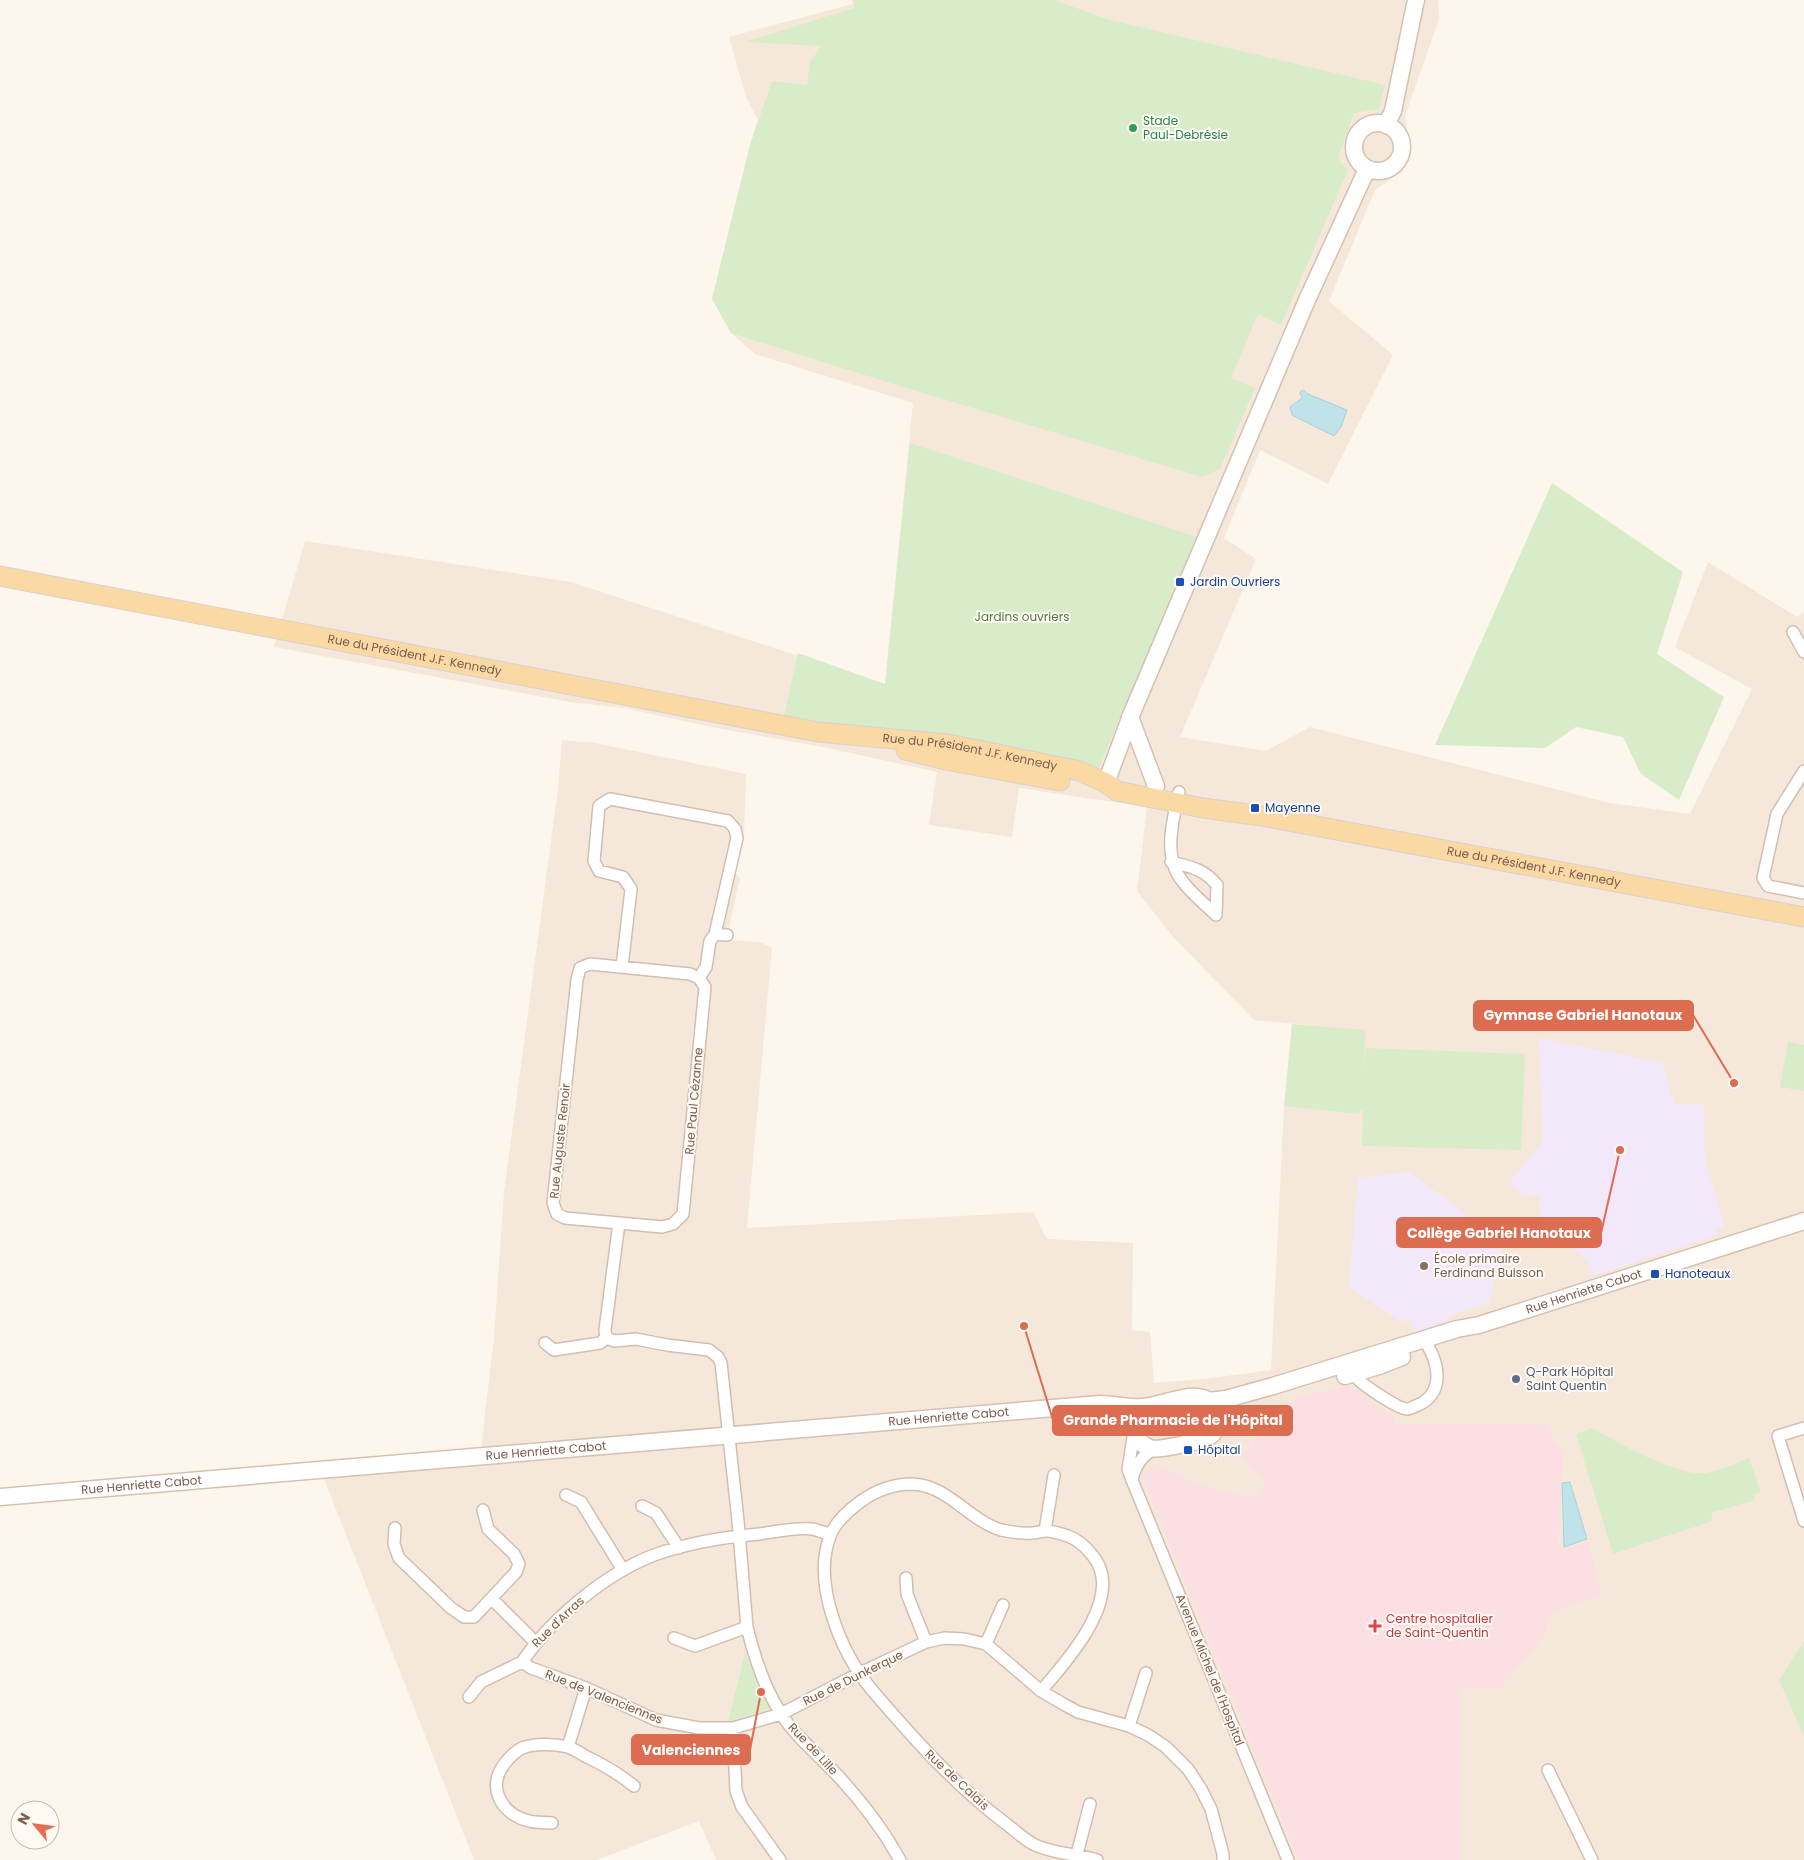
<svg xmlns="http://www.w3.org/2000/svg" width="1804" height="1860" font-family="Poppins,sans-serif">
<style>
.residential{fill:#f5e8da}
.education{fill:#f3e8fa}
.medical{fill:#fbdfe3}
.green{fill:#d8ecc9}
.water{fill:#bfe3e8;stroke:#a5d3da}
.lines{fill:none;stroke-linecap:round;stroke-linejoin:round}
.street-casing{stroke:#d1beb0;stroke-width:14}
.secondary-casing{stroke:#d6c0b0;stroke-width:19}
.primary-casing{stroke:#dad1cd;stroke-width:21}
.street{stroke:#fff;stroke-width:11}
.secondary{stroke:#fff;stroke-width:16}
.primary{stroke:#fbd9a5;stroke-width:19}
.leisure-dot{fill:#2e9e5b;stroke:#fffaf3;stroke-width:2}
.transit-dot{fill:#1a4fb4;stroke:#fffaf3;stroke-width:2}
.education-dot{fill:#8d6e63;stroke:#fffaf3;stroke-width:2}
.service-dot{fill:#5c6f8a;stroke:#fffaf3;stroke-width:2}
.health-dot{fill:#e0444e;stroke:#fffaf3;stroke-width:2}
.labels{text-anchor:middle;stroke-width:4;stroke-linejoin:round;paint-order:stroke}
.leisure-label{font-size:12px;fill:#27864d;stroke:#fffaf3;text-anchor:start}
.transit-label{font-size:12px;fill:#164399;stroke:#fffaf3;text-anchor:start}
.park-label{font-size:12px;fill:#537a41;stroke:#fffaf3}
.street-label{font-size:12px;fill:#7a5c4d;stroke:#fffaf3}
.education-label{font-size:12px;fill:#785e54;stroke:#fffaf3;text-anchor:start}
.service-label{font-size:12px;fill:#4e5e75;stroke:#fffaf3;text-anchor:start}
.health-label{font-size:12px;fill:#be3a42;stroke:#fffaf3;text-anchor:start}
.leader{fill:none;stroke:#dc6d51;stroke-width:2}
.callout-dot{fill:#dc6d51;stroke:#fffaf3;stroke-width:2}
.callout{fill:#dc6d51;stroke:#dc6d51;stroke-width:2}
.callout-label{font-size:14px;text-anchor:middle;font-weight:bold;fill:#fff}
</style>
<rect width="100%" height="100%" fill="#fdf6ec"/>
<!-- residential -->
<path class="residential" d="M852,0H1438L1439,19L1405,116L1410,148L1402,172L1375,190L1329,301L1393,355L1328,484L1260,450L1224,538L1256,559L1180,737L1266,751L1310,727L1610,803L1690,814L1752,689L1675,647L1708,562L1797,617L1804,612V1860H716L699,1821L597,1860H474L319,1466L481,1449L494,1337L504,1192L558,789L562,740L595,743L746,774L744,835L734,871L740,879L727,935L729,940L759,942L772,947L747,1228L1033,1212L1047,1239L1133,1243L1132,1330L1150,1332L1154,1383L1204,1379L1271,1370L1284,1106L1363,1107L1358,1030L1254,1020L1174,938L1137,891L1147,807L1019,788L1012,837L929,825L937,772L823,747L716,728L624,708L570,702L274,647L305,541L571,582L885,684L913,403L755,354L731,333L712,299L750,145L758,120L746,97L729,37L852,4Z"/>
<!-- education -->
<path class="education" d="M1539,1038L1663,1063L1674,1104L1703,1105L1705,1159L1724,1225L1717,1229L1716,1236L1592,1276L1586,1260L1566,1242L1537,1237L1541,1207L1538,1205L1540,1196H1525L1509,1184L1543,1141Z
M1409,1172L1465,1213L1467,1219L1502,1245L1489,1303L1449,1316L1444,1321L1415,1334L1410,1319L1401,1322L1349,1287L1358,1178Z"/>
<!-- medical -->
<path class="medical" d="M1349,1386L1394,1417V1424L1549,1425L1555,1441L1563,1450L1558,1547L1588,1542L1603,1596L1573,1603L1550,1616L1543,1637L1501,1688H1460V1860H1299L1142,1475L1156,1464L1189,1479L1197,1484L1232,1494L1257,1497L1266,1482L1240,1455L1246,1452L1271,1417L1301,1396Z"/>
<!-- green -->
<path class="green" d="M854,0H1055L1106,19L1385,85L1379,109L1354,113L1338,158L1348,170L1281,325L1258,314L1231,378L1255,388L1220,469L1202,477L890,383L731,333L712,299L750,145L772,81L807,85L810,62L821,46L745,42L854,8Z
M910,443L1197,537L1099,768L784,716L798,653L885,684Z
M1552,483L1683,572L1657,654L1724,697L1679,800L1641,774L1623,737L1576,727L1545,748L1435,745Z
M1292,1024L1365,1030L1364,1069L1366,1048L1525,1054L1521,1150L1362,1146L1363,1108L1358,1114L1284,1106Z
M1788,1042L1804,1045V1091L1780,1087Z
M1592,1428C1617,1442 1678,1477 1706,1473C1720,1471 1736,1463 1749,1458L1761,1492L1754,1495L1755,1500L1711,1513L1713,1521L1613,1554L1576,1434Z
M1804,1641V1736L1779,1680Z
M745,1653L770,1708L728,1722Z"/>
<!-- water -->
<path class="water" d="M1303,390L1308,394L1347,410L1341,427L1334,436L1292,415L1290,407L1302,398L1300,392Z
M1570,1482L1587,1539L1564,1547L1562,1483Z"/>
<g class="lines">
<defs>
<path id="street" d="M1793,632L1804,652
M1804,771L1777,814L1763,878L1768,886L1804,893
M1179,792C1173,820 1162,857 1183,882C1192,894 1205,904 1216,915
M1171,862C1191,867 1204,869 1217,885L1216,915
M622,967L631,889L623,877L599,871L594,861L599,806L610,799L728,821L735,829L737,838L715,934
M699,978L706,967L710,941L715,934L727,935
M619,1223L662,1227L673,1224L683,1214L705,987L699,978L690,974L590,964L580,968L577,980L553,1203L557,1214L565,1218L619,1223L605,1330L606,1338L615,1341L636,1339L667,1345L709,1350L718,1357L721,1363L738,1521L747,1627C754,1656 764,1687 780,1712C795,1737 820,1756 839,1777C863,1803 883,1829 900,1860
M545,1343L554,1350L600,1343L606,1338
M1354,1368C1355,1372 1356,1376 1358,1379C1364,1386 1399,1409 1407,1409C1410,1409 1415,1406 1418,1405C1443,1394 1440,1367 1428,1346
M1804,1428L1778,1436L1804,1521
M1134,1432L1128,1469L1132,1480L1288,1860
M1132,1480C1135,1466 1141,1456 1154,1449
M566,1495L581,1502L623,1570
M642,1506L656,1513L679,1548
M395,1528L394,1544L399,1558L451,1608L464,1617H474L516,1572L519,1564L514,1554L488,1529L483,1510
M1045,1531L1054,1475
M906,1578L907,1594L926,1642
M492,1599L535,1642
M674,1638L695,1646L747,1627
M986,1644L1003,1605
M522,1662C551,1619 605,1574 654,1555C688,1543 723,1537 759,1534C773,1532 798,1527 812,1529C818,1530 824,1533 830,1534
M1041,1691C1066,1662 1126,1597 1093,1556C1086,1547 1079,1540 1068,1536C1062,1534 1053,1531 1046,1531C1042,1531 1037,1533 1032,1533C1022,1534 1011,1532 1001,1530C968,1520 948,1485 912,1484C893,1484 875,1491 860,1502C849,1510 835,1523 830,1536C812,1584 841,1653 872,1690C913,1738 955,1785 1005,1823C1015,1830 1024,1840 1035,1845C1055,1854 1076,1854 1097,1860
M469,1697L481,1682L522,1662L531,1668L586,1688L656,1720L699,1728H733L781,1714L858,1674L926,1642L945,1638L964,1639L986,1644L1041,1691L1065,1705L1078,1712L1129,1726L1148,1735L1166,1747L1188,1769L1201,1789L1211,1809L1223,1854V1860
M1129,1726L1146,1673
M733,1728L736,1791L742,1807L780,1860
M568,1747L586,1688
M1548,1770L1592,1860
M552,1823C545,1822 536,1823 529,1821C501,1814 486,1787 505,1763C509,1758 516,1751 522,1748C535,1743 555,1744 568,1747C574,1749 580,1753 585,1756C604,1765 618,1773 634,1786
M1077,1854L1090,1804"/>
<g id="secondary">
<circle cx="1378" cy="147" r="24"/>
<path d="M1386,125L1393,111L1416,0"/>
<path d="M1130,717L1156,786"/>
<path d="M1106,783L1132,713L1307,300L1367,169"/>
<path d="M1345,1376L1379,1366L1402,1357"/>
<path id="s1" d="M1209,1401L1226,1399L1273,1386L1457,1329L1479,1325L1804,1221"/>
<path id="s2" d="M0,1497L1100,1404C1114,1404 1129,1408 1143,1407C1169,1405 1211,1379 1219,1419C1217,1426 1216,1432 1210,1436C1203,1441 1158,1451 1150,1448C1132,1442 1126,1415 1145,1407"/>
</g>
<g id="primary">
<path id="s3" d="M0,576L818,732L948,744L1080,771L1106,783L1117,791L1203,808L1262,816L1804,917"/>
<path d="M906,750L946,760L1060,781"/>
</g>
</defs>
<!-- street casing -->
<use href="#street" class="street-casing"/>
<!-- secondary casing -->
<use href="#secondary" class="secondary-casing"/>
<!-- primary casing -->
<use href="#primary" class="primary-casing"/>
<!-- street -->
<use href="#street" class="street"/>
<!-- secondary -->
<use href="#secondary" class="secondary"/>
<!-- primary -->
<use href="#primary" class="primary"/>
</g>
<!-- markers -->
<circle class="leisure-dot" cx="1133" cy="128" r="5"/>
<g class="transit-dot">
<rect x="1175" y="577" width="10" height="10" rx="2.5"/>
<rect x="1250" y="803" width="10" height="10" rx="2.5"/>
<rect x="1650" y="1269" width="10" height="10" rx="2.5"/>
<rect x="1183" y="1445" width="10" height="10" rx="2.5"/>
</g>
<circle class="education-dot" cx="1424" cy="1266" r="5"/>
<circle class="service-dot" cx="1516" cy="1379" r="5"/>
<path class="health-dot" d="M1372.5 1618.5h5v5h5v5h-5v5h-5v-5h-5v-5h5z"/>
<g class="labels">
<!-- leisure labels -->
<g class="leisure-label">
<text x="1143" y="125">Stade<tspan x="1143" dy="14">Paul-Debrésie</tspan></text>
</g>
<!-- transit labels -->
<g class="transit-label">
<text x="1190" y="586">Jardin Ouvriers</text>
<text x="1265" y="812">Mayenne</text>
<text x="1665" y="1278">Hanoteaux</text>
<text x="1198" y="1454">Hôpital</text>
</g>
<!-- park labels -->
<g class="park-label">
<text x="1022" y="621">Jardins ouvriers</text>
</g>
<!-- street labels -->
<g class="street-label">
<text dy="4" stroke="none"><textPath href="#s3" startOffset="422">Rue du Président J.F. Kennedy</textPath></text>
<text dy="4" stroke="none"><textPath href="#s3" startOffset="986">Rue du Président J.F. Kennedy</textPath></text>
<text dy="4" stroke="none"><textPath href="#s3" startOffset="1564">Rue du Président J.F. Kennedy</textPath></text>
<text transform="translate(694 1101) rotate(-85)" y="4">Rue Paul Cézanne</text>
<text transform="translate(560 1141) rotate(-84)" y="4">Rue Auguste Renoir</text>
<text dy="4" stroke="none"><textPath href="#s1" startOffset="391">Rue Henriette Cabot</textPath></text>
<text dy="4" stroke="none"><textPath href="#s2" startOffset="952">Rue Henriette Cabot</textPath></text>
<text dy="4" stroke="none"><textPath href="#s2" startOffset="548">Rue Henriette Cabot</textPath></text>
<text dy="4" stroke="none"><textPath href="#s2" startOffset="142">Rue Henriette Cabot</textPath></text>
<text transform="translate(558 1622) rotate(-44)" y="4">Rue d'Arras</text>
<text transform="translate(1210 1670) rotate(68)" y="4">Avenue Michel de l'Hospital</text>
<text transform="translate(853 1678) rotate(-26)" y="4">Rue de Dunkerque</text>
<text transform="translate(604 1697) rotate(22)" y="4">Rue de Valenciennes</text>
<text transform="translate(813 1749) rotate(47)" y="4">Rue de Lille</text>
<text transform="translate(957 1780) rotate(43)" y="4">Rue de Calais</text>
</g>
<!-- education labels -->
<g class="education-label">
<text x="1434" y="1263">École primaire<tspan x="1434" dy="14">Ferdinand Buisson</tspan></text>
</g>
<!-- service labels -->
<g class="service-label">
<text x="1526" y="1376">Q-Park Hôpital<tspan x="1526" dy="14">Saint Quentin</tspan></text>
</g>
<!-- health labels -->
<g class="health-label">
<text x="1386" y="1623">Centre hospitalier<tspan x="1386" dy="14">de Saint-Quentin</tspan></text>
</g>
</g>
<!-- callouts -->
<path class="leader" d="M1734 1083L1693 1015M1620 1150L1601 1233M1024 1326L1053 1420M761 1692L750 1750"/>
<g class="callout-dot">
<circle cx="1734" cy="1083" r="5"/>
<circle cx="1620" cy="1150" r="5"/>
<circle cx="1024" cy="1326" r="5"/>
<circle cx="761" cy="1692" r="5"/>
</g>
<g class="callout">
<rect x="1474" y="1001" width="219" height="29" rx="5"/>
<rect x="1397" y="1218" width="204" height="29" rx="5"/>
<rect x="1053" y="1406" width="239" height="29" rx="5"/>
<rect x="632" y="1735" width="118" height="29" rx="5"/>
</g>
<g class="callout-label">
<text x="1583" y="1020">Gymnase Gabriel Hanotaux</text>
<text x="1499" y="1238">Collège Gabriel Hanotaux</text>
<text x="1173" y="1425">Grande Pharmacie de l'Hôpital</text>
<text x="691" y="1755">Valenciennes</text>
</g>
<!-- north arrow -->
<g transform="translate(35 1825) rotate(299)"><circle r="24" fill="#fffaf3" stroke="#cabbb1"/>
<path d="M0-4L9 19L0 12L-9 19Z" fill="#e76f51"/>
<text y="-8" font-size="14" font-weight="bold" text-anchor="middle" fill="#7a5c4d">N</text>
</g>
</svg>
